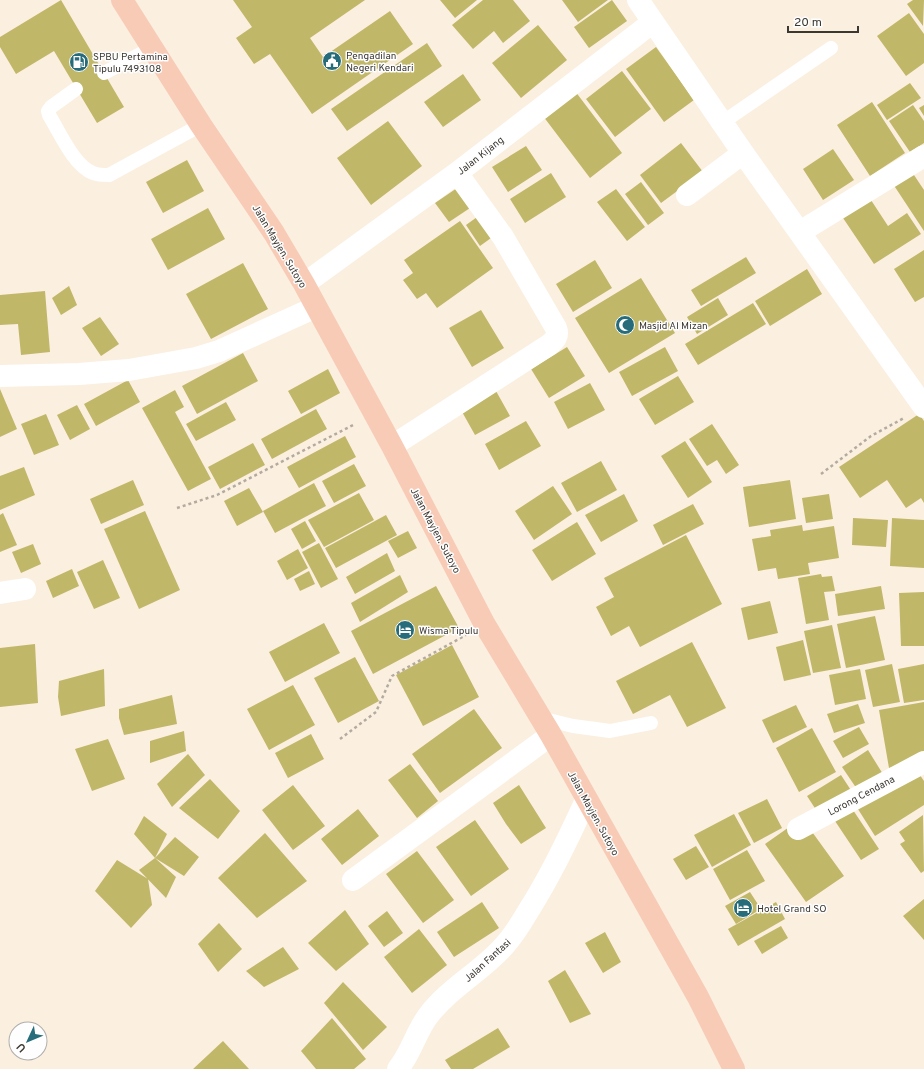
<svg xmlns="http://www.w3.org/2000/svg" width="924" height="1069" font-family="Overpass,sans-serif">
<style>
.building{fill:#c1b768}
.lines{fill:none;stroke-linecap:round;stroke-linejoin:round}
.path{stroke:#b4ab9f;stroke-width:2.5;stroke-dasharray:3 3;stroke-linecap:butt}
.service{stroke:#fff;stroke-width:14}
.minor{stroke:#fff;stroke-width:22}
.trunk{stroke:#f8cbb6;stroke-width:22}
.labels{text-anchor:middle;stroke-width:3;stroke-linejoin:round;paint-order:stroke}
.poi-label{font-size:10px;fill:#3b3731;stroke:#fefefe;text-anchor:start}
.street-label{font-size:10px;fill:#3b3731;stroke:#fefefe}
</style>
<rect width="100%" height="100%" fill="#fbefe0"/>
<!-- building -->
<path class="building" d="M61,0L124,107L97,123L54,51L16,74L0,47V37Z
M233,0H365L310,38L323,57L390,11L413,44L312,114L270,54L254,64L236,38L252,27Z
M440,0H477L455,18Z
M483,0H513L530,21L503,43L494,31L473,49L452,25Z
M562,0H608L578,22Z
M612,0L627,21L589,48L574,27Z
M913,0H924L923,26L907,4Z
M909,13L924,34V63L906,76L877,36Z
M538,25L567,60L521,98L492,63Z
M427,43L442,66L347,131L331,109Z
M656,47L694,100L664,122L626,69Z
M622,71L651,109L615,137L586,99Z
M463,74L481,100L443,127L424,102Z
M910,83L921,98L887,120L877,105Z
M575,91L622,153L590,178L543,116Z
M872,102L905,153L870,176L837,125Z
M913,105L924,121V143L910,152L889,121Z
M924,105V116L919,108Z
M388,121L422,166L371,205L337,158Z
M681,143L703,172L661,203L640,175Z
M526,146L542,170L508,192L492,167Z
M833,149L854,180L823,200L803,169Z
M187,160L204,191L163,213L146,182Z
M912,172L924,190V231L893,184Z
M551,173L566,197L525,223L510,199Z
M641,182L664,213L648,225L625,194Z
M460,186L473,206L449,222L435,203Z
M616,189L645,227L627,241L597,202Z
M869,197L888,226L907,213L921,234L874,264L841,215Z
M208,208L225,239L168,270L151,239Z
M484,212L498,233L480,246L466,225Z
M460,221L493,268L437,308L426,293L417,299L403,280L413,273L404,260Z
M924,250V297L915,302L894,269Z
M746,257L756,273L701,306L691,290Z
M595,260L612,288L573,312L556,284Z
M243,263L268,309L211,339L186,294Z
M807,269L822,294L770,326L755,301Z
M641,278L675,333L609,373L575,318Z
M69,286L77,305L61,315L52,298Z
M45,291L50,352L21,355L18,324L0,325V295Z
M718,298L728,315L697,334L687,317Z
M753,303L766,324L698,365L685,344Z
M481,310L504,348L472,367L449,328Z
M100,317L119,344L101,356L82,328Z
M567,347L585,376L549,398L531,369Z
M665,347L678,371L632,396L619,372Z
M243,353L258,381L197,414L182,386Z
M328,369L340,393L301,414L288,391Z
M678,376L694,402L655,425L639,399Z
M128,380L140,402L96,426L84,404Z
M590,383L605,410L568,429L554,402Z
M0,389L17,429L0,437Z
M175,390L184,407L175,412L211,479L188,491L142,408Z
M496,391L510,416L475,435L461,410Z
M226,402L236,420L196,441L186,424Z
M77,405L90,429L70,440L57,415Z
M316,409L327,429L272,459L261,439Z
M46,414L59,445L34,455L21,424Z
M919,414L924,421V503L921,498L906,508L887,480L860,498L839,467Z
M526,421L541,446L499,470L485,444Z
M712,424L739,465L726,474L717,460L707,466L689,439Z
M345,436L356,457L299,488L287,467Z
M685,441L712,482L688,498L661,456Z
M253,443L265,465L220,489L208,467Z
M601,461L617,490L577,512L561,483Z
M354,464L366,486L334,503L322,481Z
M24,467L35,495L0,510V476Z
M133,480L144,505L101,524L90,499Z
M790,480L796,519L749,527L743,487Z
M314,483L326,506L275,533L263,511Z
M553,486L572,514L534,540L515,511Z
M249,488L263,512L237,526L224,501Z
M359,493L374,520L324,547L308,520Z
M624,494L638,521L601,542L585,515Z
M829,494L833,519L806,523L802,498Z
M693,504L704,524L663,545L653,525Z
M145,511L180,590L139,609L104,529Z
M3,513L17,545L0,552V515Z
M386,515L397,535L336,568L325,548Z
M853,518L888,520L886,547L852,545Z
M892,518L924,520V568L890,566Z
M305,521L316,541L302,549L291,529Z
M577,522L596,554L552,581L532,550Z
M802,525L803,531L834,526L839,558L808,563L810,574L778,579L776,568L758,571L752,539L771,536L770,530Z
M408,531L417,548L398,558L388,541Z
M686,535L722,604L640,647L629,626L611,636L596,607L614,597L604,578Z
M319,543L338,579L321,588L302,552Z
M33,544L41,564L21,573L12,552Z
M298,549L308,568L287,580L277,561Z
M387,553L395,571L355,594L346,577Z
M103,560L120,598L94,609L77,572Z
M72,569L79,586L53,598L46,581Z
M309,571L315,584L300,591L294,579Z
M821,574L822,577L832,576L835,591L824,592L829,620L806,624L798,578Z
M400,575L408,592L360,622L351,603Z
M436,586L459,628L373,674L351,631Z
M881,586L885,609L838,616L835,594Z
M924,592V646H901L899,593Z
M770,601L778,633L748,640L741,608Z
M875,616L885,660L846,668L837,624Z
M324,623L340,653L285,682L269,652Z
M832,625L841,668L813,673L804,631Z
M803,640L811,675L784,681L776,647Z
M692,642L726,708L687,727L670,695L633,714L616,681Z
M35,644L38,703L0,707V648Z
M452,645L479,697L423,726L396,675Z
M355,657L379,701L338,723L314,678Z
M892,664L900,702L873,707L865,670Z
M924,664V700L904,703L898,669Z
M104,669L105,706L61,716L58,697L59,681Z
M860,669L866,699L835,705L829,675Z
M293,685L315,725L269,750L247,709Z
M172,695L177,724L124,735L119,718V709Z
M924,702V762L889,768L879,710Z
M858,704L865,723L834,733L827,714Z
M796,705L807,727L773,743L762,720Z
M474,709L502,748L440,793L412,754Z
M859,727L869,744L843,758L833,741Z
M812,728L836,772L799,792L776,748Z
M184,731L186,751L150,763V741Z
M311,734L324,759L288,778L275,753Z
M108,739L125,779L92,791L75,749Z
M868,750L886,779L861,795L842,767Z
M188,754L205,775L172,807L157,784Z
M410,764L438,801L417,818L388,780Z
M915,768L924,781V805L875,836L856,806Z
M841,775L858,801L824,822L807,796Z
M210,779L240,811L218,839L179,808Z
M293,785L325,826L293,850L262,810Z
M519,785L546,828L521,844L506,824L493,803Z
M767,799L782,828L754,843L738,813Z
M358,809L379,836L342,865L321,839Z
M853,810L879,849L861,860L835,821Z
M734,814L751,845L712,867L694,835Z
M923,815L924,871L921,873L900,844L905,841L899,832Z
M144,816L167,834L155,858L134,834Z
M802,818L844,876L806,902L765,844Z
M475,820L509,869L471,896L436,847Z
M265,833L307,881L257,918L218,878Z
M175,837L199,857L184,876L155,858Z
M696,846L709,867L686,880L673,859Z
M747,850L765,881L730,900L713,869Z
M417,851L454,900L423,923L386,874Z
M155,858L176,877L166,898L139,870Z
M117,860L148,879L152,905L131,928L95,891Z
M750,892L761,909L736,924L725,906Z
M924,899V940L903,916Z
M482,902L499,928L454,957L437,932Z
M776,902L785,919L738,946L728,929Z
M345,910L369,944L336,971L308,943Z
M387,911L403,933L384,947L368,926Z
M219,923L242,949L218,972L198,944Z
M781,926L788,938L762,954L754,941Z
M419,929L447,965L412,993L384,957Z
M605,932L621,962L603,973L585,943Z
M283,947L299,969L264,987L246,971Z
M565,970L591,1014L570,1023L548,981Z
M343,982L387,1027L363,1050L324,1003Z
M332,1018L366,1059L354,1069H316L301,1051Z
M498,1028L510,1047L473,1069H451L445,1060Z
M223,1041L249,1069H193Z"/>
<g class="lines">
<!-- path -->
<path class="path" d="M821,474L871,436L904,418
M177,508L217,495L355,424
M340,739L376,712L392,676L466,635"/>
<!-- service -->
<path class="service" d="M104,73L152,48
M76,89L51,107L48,111L49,115C60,133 74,166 93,173C98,175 104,175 109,175L201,125
M723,122L831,48
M540,718L573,726L610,731L651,723"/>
<!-- minor -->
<path class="minor" d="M638,0L743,153L924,407
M687,195L743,153
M800,232L924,156
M304,284L457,173L653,22
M0,376L79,374L129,370L196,358L219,351L316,307
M392,446L549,345C555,340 559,336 556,328L503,237L457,173
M0,593L25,589
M798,829L924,762
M353,880L551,735
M398,1069C411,1053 416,1032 428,1016C449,988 481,972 504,946C513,936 520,925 527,913C550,877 568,839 586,800"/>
<!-- trunk -->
<path class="trunk" d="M122,0L201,125L274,233L304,284L392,446L485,625L551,735L698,997L734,1069"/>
</g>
<!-- icons -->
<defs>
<symbol id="civic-disc" viewBox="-11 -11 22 22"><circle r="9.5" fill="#266c7a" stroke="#fefefe"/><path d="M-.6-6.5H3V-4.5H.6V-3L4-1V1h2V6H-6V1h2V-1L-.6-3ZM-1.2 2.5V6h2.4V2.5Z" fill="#fff"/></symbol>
<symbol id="fuel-disc" viewBox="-11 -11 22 22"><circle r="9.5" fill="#266c7a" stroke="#fefefe"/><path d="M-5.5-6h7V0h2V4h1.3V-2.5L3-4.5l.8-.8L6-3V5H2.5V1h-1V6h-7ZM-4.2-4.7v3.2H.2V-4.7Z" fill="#fff"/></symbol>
<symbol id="mosque-disc" viewBox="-11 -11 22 22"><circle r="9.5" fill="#266c7a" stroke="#fefefe"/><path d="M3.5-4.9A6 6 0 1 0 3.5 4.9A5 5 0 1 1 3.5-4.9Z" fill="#fff"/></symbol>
<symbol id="hotel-disc" viewBox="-11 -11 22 22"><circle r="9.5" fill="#266c7a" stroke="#fefefe"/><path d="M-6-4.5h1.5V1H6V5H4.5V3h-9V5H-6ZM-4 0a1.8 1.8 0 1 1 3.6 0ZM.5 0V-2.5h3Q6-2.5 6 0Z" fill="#fff"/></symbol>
</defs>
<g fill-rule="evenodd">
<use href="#civic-disc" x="321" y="50" width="22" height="22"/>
<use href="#fuel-disc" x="68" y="51" width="22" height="22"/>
<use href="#mosque-disc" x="614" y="314" width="22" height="22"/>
<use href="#hotel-disc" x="394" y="619" width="22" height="22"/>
<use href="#hotel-disc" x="732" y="897" width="22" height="22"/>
</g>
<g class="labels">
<!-- poi labels -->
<g class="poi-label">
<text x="346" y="59">Pengadilan<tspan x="346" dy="12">Negeri Kendari</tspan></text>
<text x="93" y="60">SPBU Pertamina<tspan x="93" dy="12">Tipulu 7493108</tspan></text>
<text x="639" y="329">Masjid Al Mizan</text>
<text x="419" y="634">Wisma Tipulu</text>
<text x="757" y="912">Hotel Grand SO</text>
</g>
<!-- street labels -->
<g class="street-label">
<text transform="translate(480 155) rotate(-38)" y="4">Jalan Kijang</text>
<text transform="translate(280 246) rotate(59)" y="4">Jalan Mayjen. Sutoyo</text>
<text transform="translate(436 530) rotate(62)" y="4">Jalan Mayjen. Sutoyo</text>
<text transform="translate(861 795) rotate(-28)" y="4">Lorong Cendana</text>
<text transform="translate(594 813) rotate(61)" y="4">Jalan Mayjen. Sutoyo</text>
<text transform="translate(487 960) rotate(-42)" y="4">Jalan Fantasi</text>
</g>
</g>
<!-- north arrow -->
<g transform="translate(28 1041) rotate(226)"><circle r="19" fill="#fefefe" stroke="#b0aeac"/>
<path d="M0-3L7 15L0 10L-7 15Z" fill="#266c7a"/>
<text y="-6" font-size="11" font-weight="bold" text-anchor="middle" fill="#3b3731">U</text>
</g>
<!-- scale -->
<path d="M788 26v6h70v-6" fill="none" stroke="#3b3731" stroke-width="2"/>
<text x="794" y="26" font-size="12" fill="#3b3731" stroke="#fefefe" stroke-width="3" paint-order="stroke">20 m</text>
</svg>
